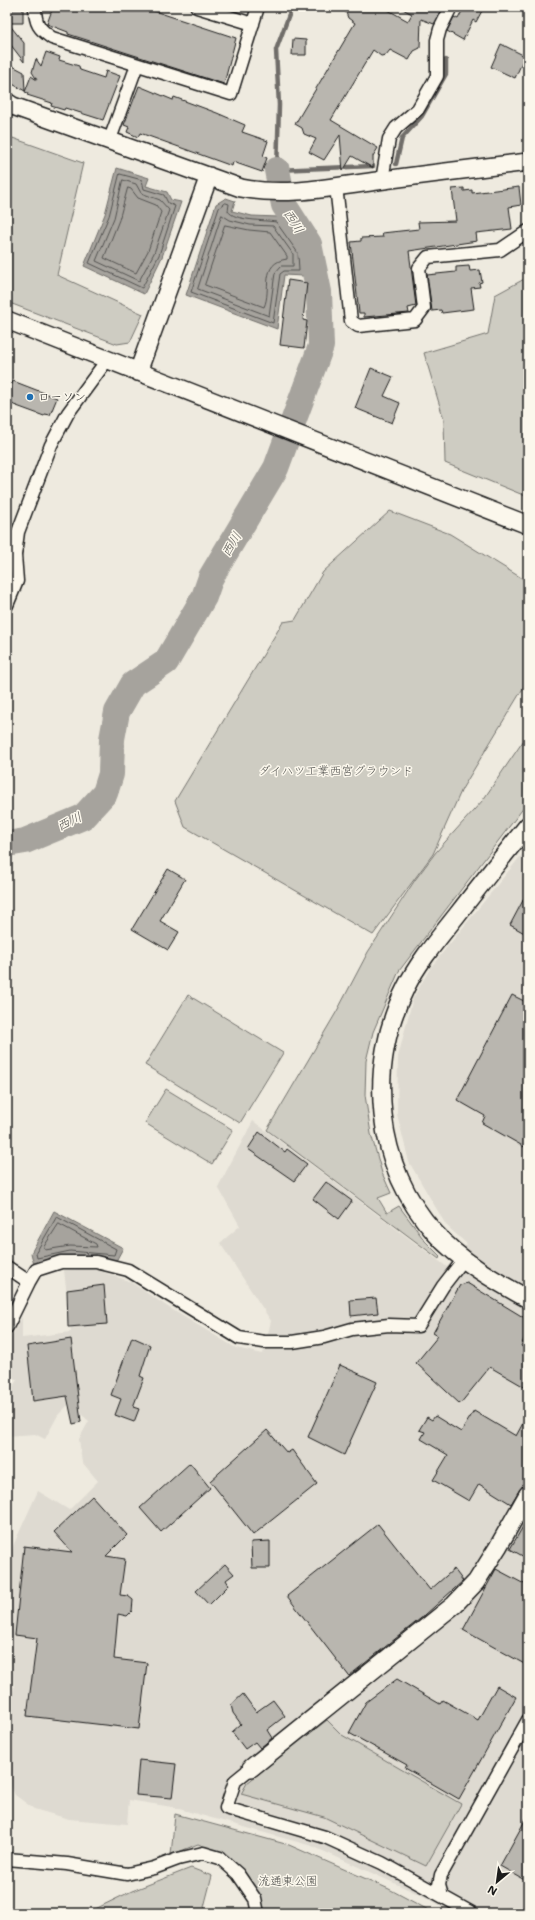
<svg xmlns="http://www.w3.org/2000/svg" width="535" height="1920" font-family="'Shantell Sans','Klee One',sans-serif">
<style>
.built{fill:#dedad1}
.green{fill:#ceccc2;stroke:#75746f}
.water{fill:#a6a39d;stroke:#6f6d69}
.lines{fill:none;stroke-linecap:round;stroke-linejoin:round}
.shore{stroke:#535250;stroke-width:1}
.stream{stroke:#6f6d69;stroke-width:4.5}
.river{stroke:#a6a39d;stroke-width:26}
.building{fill:#b9b6af;stroke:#1c1c1c}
.street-casing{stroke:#1c1c1c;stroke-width:15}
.secondary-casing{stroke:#1c1c1c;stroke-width:20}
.street{stroke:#fbf7ec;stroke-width:12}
.secondary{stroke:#fbf7ec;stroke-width:17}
.poi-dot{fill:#1f6fb2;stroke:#fbf7ec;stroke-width:1.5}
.labels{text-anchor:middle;stroke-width:3;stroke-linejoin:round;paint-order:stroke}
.poi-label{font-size:12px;fill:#1c1c1c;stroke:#fbf7ec;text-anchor:start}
.park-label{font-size:12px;fill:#51514e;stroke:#fbf7ec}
.water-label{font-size:13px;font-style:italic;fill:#5a5956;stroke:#fbf7ec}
</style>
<rect width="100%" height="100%" fill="#eeeadf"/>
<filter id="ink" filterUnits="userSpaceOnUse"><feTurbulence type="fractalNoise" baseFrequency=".025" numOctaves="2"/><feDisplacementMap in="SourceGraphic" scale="8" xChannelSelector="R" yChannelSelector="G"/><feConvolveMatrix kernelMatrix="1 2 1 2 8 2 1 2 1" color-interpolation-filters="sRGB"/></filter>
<g filter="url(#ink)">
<!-- built -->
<path class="built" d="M528,847V1913H454L425,1897L312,1846L172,1807L129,1800L127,1824L69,1819L34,1809L15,1795L7,1778V1728L14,1686L7,1599V1573L13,1546L38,1491L69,1510L98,1481L82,1462L79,1439L89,1421L69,1404L58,1415L45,1439L35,1434L7,1436V1396L17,1380L7,1373V1345L22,1317V1338L71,1332L64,1270L91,1268L129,1281L171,1309L236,1348L263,1354L271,1321L220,1243L240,1226L218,1187L253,1121L447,1267L467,1244L446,1225L409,1162L397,1114L398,1057L413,998L431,967Z"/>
<!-- green -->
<path class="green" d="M7,136L83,163L57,275L143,314L130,342L117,344L7,302Z
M528,277V497L445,463L444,420L424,353L488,334L495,295Z
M390,511L450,534L528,582V680L462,789L433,854L373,935L185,827L175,801L283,622L295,620L323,572Z
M528,734V802L399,971L373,1032L366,1061L365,1095L371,1134L382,1173L391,1193L378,1198L387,1213L399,1206L425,1241L440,1256L439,1259L267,1130L337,1011L368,952L415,880L436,852L483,800Z
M188,995L283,1053L240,1123L145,1065Z
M166,1089L233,1130L212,1164L145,1123Z
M327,1720L342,1735L461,1804L426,1866L324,1817L241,1794L247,1783Z
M175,1814L289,1845L389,1889L434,1913H264L260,1896L226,1855L198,1844L171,1855Z
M191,1868L212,1876L204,1907L210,1913H87L132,1891Z"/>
<!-- water -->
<path class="water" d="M117,168L149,178L146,186L167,192L171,200L181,202L162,257L144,294L84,266L105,214Z
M226,198L235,201L232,211L252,216L278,217L302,251L303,276L284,275L277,329L186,295L216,204Z
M54,1211L123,1248L116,1261C88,1253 61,1253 34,1265L31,1253Z"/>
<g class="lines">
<!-- shore -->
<path class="shore" d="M120,174L142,180L144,189L164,195L168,203L175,206L159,255L142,288L89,263L109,216Z
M123,180L136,184L141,193L160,200L169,210L154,253L139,281L96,261L114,218Z
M128,188L131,189L138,198L156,205L161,212L148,251L136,273L104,258L119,220Z
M226,203L229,204L228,211C234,221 265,220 276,222L298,253L299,271H284L280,274L273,323L191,292L219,208Z
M222,215L230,220L250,225L273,226L293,254V266H281L275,273L269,316L198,289Z
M225,225L249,230L270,232L287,256V259C259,263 272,290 264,307L205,285Z
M57,1217L116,1249L114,1255L70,1251L37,1258L36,1253Z
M59,1224L96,1244L97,1247L70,1246L45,1250L44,1247Z"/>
<!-- stream -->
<path class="stream" d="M292,7L276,50L279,105L277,170L373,166
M396,164L402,138L422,116L446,74V60"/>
<!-- river -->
<path class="river" d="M7,844L25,841L83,817L105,793L111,774L112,739L117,712L133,684L166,662L204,597L211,577L276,468L321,346L319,292L309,244L284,205L277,170"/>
</g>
<!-- building -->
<path class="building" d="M7,7H23V23H8L24,43V62L7,40Z
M53,7H142L236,38L224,84L68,34V32L47,24Z
M344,7H386L388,10L408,21L412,14L399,7H434L441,11L434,24L421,19L420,48L414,51L409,60L390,50L386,55L381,56L373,50L331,120L378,148L373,156V168L352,156L343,171L340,135L324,160L309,152L316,139L304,134L302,128L295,124L355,23L348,18Z
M464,7H484L476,22L473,20L463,40L447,31L454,17L458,19Z
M293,39L306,40V55H292Z
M501,44L525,56L515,78L491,67Z
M46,52L60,57L59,60L79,66L80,70L104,78L106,71L120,76L103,120L65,108L64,110L51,106L52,103L27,95L28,93L25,92L31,76L37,80L32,72L36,59L41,66Z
M7,63L24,72L25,91L7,81Z
M139,86L173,100L174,97L217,113L245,125L242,132L268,141L263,156L267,158L262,172L233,162L232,166L140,133L138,137L127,132L129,127L124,125Z
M519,187L521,205L509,207L512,229L476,233L477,241L409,251L416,306L408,308L409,313L364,317V313H359L351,242L361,241V238L383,237L382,233L419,229L418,222L456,221L452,189L464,188V191L472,190V193Z
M469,266L470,271L480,270L482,282L479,283L480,287L471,288L474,309L442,313L441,310L432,311L427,275L456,272V267Z
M288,280L307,283L303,320L307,321L304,348L280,345Z
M371,368L393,377L384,396L400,403L392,423L355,408Z
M13,381L57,398L50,415L45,414L44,416L14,405L7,400Z
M168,869L185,879L160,921L179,932L168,950L132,929Z
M528,891V935L510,925Z
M512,995L528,1003V1149L482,1123L485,1116L457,1100Z
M259,1132L285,1152L287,1149L307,1164L294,1181L248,1149Z
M326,1182L352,1201L339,1219L313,1199Z
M467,1283L528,1320V1330L521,1346L528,1350V1389L490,1367L460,1404L416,1363L438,1336L433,1333L460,1285Z
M104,1285L107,1324L68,1327L67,1290Z
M376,1298L378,1313L351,1316L350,1300Z
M132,1337L150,1345L140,1376L144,1378L133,1407L139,1409L134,1422L115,1415L121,1399L111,1395Z
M71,1339L81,1422L73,1424L67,1396L33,1401L27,1346Z
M340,1365L377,1382L344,1455L308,1437Z
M474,1411L516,1436L528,1414V1484L520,1489L511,1504L479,1484L469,1501L433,1480L448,1455L421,1439L425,1432L419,1430L427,1417L432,1420L435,1416L461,1432Z
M267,1430L287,1453L292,1450L317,1484L253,1535L210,1481Z
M190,1463L210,1488L161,1532L140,1508Z
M92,1496L127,1535L106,1556L125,1559L120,1595L128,1596L133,1600L132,1611L127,1616L118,1614L114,1659L147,1663L139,1729L27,1716L37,1638L15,1635L24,1546L72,1552L54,1532Z
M528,1518V1559L510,1549Z
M378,1524L430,1590L454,1569L463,1581L425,1615L349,1676L287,1596Z
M270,1541V1568H252L251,1542Z
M225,1564L234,1574L226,1580L229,1585L209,1605L196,1591Z
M496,1569L528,1586V1666L463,1630Z
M397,1679L440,1704L443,1700L478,1720L497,1686L516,1697L459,1799L405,1768L407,1765L349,1733L366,1702Z
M243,1694L256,1712L273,1700L285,1716L267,1730L272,1738L260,1748L255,1742L245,1749L232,1732L241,1724L233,1713L231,1705Z
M139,1760L176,1764L172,1798L136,1795Z
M528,1815V1882L500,1866Z"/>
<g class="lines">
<defs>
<path id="street" d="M35,7C35,24 39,29 52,38L231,94L258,7
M197,7L253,24
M109,142L137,65
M382,180L389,139L396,128L418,109L437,76V40L440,29L451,7
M336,186L351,321L358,326L415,320L424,308L419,268L428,257L500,250L528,231
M7,605L17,581L15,555L18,532L51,445L68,413L107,360
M7,1267L29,1282
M7,1327L29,1282L36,1270L61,1262H96L128,1270L239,1338L264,1342H292L324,1337L352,1329L389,1325L418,1326L443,1286L464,1259
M251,1768L235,1781L226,1808L325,1837L382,1863L472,1913
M7,1859L67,1864L127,1874L154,1868L178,1859L203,1853L220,1858L238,1874L255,1899L258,1913
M442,1896L439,1885L441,1875L528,1720"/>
<path id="secondary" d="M7,102L13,106L241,188C285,197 333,187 377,181C427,174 478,168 528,162
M7,320L528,525
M138,372L209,176
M528,825C504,855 480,885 457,915C439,938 419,961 406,987C366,1066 375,1166 435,1233C460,1261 495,1281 528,1299
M251,1768L454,1605L476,1582L498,1547L528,1494"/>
</defs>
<!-- street casing -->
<use href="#street" class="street-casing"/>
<!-- secondary casing -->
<use href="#secondary" class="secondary-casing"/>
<!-- street -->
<use href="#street" class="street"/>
<!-- secondary -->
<use href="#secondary" class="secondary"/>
</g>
</g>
<!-- markers -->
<circle class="poi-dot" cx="30" cy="397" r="4"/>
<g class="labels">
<!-- poi labels -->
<g class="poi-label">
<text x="38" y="401">ローソン</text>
</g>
<!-- park labels -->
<g class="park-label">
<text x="336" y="775">ダイハツ工業西宮グラウンド</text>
<text x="288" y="1885">流通東公園</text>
</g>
<!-- water labels -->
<g class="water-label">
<text transform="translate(294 221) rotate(57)" y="5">西川</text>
<text transform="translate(231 544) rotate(-59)" y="5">西川</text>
<text transform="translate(69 821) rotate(-26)" y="5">西川</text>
</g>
</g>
<!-- margin -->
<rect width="535" height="1920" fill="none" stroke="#fbf7ec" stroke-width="24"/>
<rect x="12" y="12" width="511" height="1896" fill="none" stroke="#1c1c1c" stroke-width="1.5" filter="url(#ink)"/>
<!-- north arrow -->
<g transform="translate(497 1882) rotate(209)" stroke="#fbf7ec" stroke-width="3" paint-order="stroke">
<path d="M0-3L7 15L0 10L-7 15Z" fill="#1c1c1c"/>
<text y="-6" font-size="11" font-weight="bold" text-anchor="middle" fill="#1c1c1c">N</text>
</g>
</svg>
